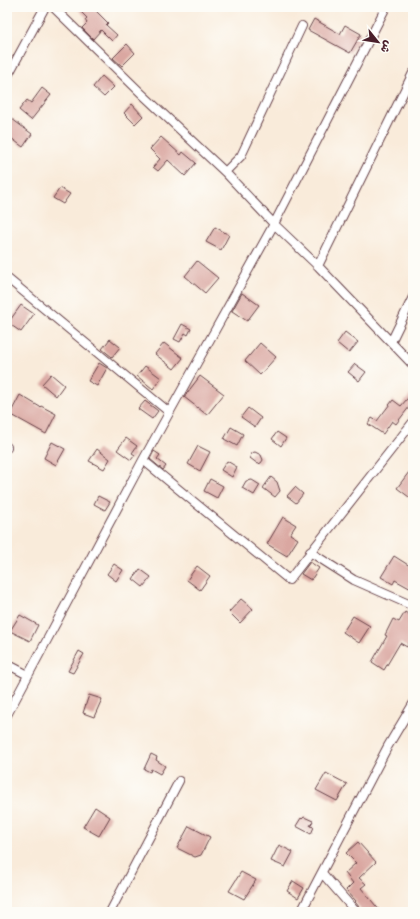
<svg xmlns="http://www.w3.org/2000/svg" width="420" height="919" font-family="'Architects Daughter','Playpen Sans Arabic',sans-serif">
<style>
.building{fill:#daa7a1}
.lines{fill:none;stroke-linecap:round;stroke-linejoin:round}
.street-casing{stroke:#643e45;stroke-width:10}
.street{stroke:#fff;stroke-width:8}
</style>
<rect width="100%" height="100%" fill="#fdfcf7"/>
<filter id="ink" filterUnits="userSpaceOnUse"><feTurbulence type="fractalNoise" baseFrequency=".025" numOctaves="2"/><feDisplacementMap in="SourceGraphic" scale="8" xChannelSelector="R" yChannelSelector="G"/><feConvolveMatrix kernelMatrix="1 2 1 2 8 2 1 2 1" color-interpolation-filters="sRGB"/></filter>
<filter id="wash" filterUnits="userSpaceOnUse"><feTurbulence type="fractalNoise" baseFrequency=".012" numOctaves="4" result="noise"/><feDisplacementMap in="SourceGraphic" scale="16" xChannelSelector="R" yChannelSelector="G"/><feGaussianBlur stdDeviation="0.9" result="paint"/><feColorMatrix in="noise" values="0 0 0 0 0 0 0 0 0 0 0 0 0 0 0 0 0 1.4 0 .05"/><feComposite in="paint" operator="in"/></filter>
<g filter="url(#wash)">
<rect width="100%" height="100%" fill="#f9ebda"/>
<g id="blocks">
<!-- building -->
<path class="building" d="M76,7H92L108,23L106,25L117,35L112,41L101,30L93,39L82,28L87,23L85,20L87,18Z
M314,19L340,34L345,25L361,34L350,53L308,30Z
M127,44L135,53L122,66L113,58Z
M102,76L114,87L104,97L93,87Z
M42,88L51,95L31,120L19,110L27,100L31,103Z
M132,104L143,116L135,124L124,113Z
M12,119L32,134L23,147L7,135V126Z
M161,137L181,155L183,152L196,163L185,176L168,160L158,171L153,167L160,159L150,149Z
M60,188L70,194L63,204L53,198Z
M215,227L229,235L221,250L206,242Z
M197,261L218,278L205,293L185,276Z
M242,293L259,305L247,321L232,311Z
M21,305L34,314L21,332L8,323Z
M182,324L191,329L188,335L185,333L180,342L174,339Z
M345,332L358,342L349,353L337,343Z
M110,339L120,347L112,357L102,349Z
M164,343L183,358L174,369L155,354Z
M260,343L276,357L260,375L245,361Z
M99,363L107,368L97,386L88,381Z
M355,364L366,372L359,381L348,372Z
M145,366L161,378L153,389L137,376Z
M51,374L64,385L56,396L42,384Z
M200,376L224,394L207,415L184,397Z
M413,392V402L396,424L392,421L383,434L368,424L372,418L377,421L393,400L401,406Z
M20,395L40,407L41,406L56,414L46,434L10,414Z
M145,401L158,411L152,419L138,409Z
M248,408L261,418L255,427L241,417Z
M231,427L243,434L237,446L224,439Z
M277,432L286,438L281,446L272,439Z
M126,438L137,446L132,453L135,455L131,460L117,450Z
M52,442L65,449L56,465L44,458Z
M198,446L210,452L200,471L188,464Z
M97,449L110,459L104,469L89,461Z
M154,451L160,455L157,459L166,466L163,470L150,459Z
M255,452L261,455L263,460L261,463L258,464L250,458L251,453Z
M227,461L237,467L232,477L221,470Z
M409,472L413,475V500L397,488Z
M271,477L277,482L280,491L275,497L263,488Z
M210,479L223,486L217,498L204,491Z
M252,480L260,485L254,495L242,488L246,481Z
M295,487L303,494L296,503L287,496Z
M98,496L110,502L105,510L94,504Z
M283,517L296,525L290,534L298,539L287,556L267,544Z
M394,556L413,568V590L395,580L393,584L381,577Z
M310,562L319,568L311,580L301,574Z
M114,564L123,570L116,581L107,574Z
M197,566L210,576L200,590L187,580Z
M140,569L151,577L143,587L133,579Z
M241,599L253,609L240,623L229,612Z
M405,612L413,617V635L407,647L400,643L384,670L372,662L387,636L385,635L393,619L399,622Z
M20,615L38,625L30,641L10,631Z
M353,616L370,626L359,643L343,632Z
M79,651L84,654L73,673L68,671Z
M89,695L102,699L94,717L83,713Z
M151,754L157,757L156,760L165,766L160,774L151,769L150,772L144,769Z
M326,773L347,784L337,801L316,790Z
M95,807L110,817L99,836L83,827Z
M304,817L313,821L310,826L314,827L311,834L296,826L301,818L302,819Z
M189,826L210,837L201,855L195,857L177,848Z
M358,842L376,862L359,878L366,884L361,888L381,912H361L360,908L355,902L356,901L346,890L353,883L345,873L356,863L346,853Z
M279,845L293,852L285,867L271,861Z
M241,872L256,880L244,899L229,891Z
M293,881L304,888L298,898L287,891Z"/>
</g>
</g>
<g filter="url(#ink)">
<use href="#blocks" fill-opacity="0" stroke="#643e45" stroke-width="1"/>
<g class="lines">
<defs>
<path id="street" d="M53,7L141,93L225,172L274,224L318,266L413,365
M7,77L45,7
M225,172L241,156L302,26
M318,266L413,73
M7,278L169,412
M391,342L413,297
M7,447V448
M143,460L289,580L413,422
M310,552L354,580L413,606
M7,664L28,675
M7,715L143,460L274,224L386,7
M322,873L356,912
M110,912L179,781
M301,912L388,746L413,704"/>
</defs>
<!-- street casing -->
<use href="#street" class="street-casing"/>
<!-- street -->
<use href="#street" class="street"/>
</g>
</g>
<!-- margin -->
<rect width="420" height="919" fill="none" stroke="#fdfcf7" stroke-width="24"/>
<!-- north arrow -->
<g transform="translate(378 42) rotate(120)" stroke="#fdfcf7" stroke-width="3" paint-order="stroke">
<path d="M0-3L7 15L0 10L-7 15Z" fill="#4a1f2b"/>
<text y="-6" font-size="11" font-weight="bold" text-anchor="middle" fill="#4a1f2b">ش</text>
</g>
</svg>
